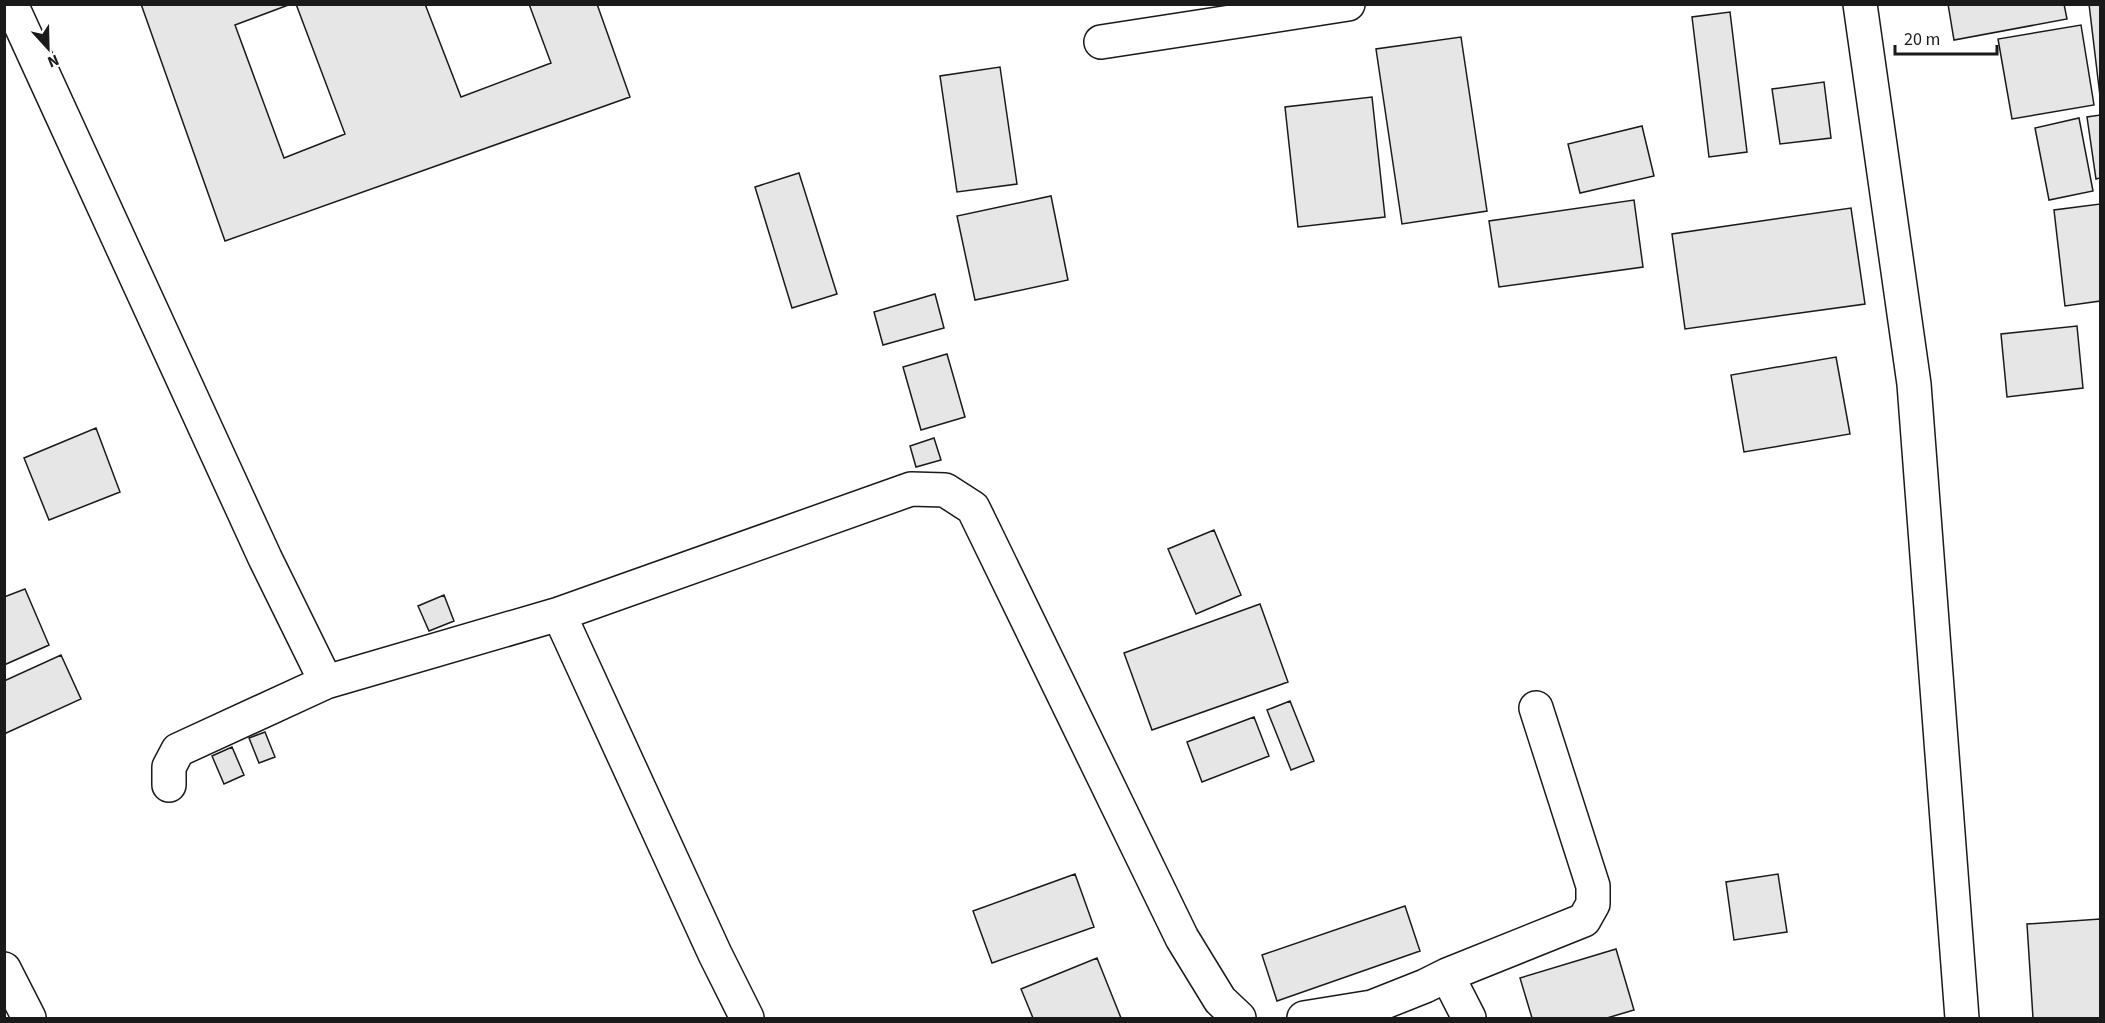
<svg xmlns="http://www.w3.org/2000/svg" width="2105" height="1023" font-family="'Source Sans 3',sans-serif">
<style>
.building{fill:#e6e6e6;stroke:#1a1a1a;stroke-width:1.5}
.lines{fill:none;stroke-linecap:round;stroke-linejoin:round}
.minor-casing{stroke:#1a1a1a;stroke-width:36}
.minor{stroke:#fff;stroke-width:33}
</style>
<rect width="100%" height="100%" fill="#fff"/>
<!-- building -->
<path class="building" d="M141,4H291L235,25L284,158L345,134L296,4H425L461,97L551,63L529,4H597L630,97L225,241Z
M1948,4H2064L2067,19L1954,40Z
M2089,4H2100V96Z
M1730,12L1747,152L1709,157L1692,17Z
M2081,25L2094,105L2012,119L1998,39Z
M1461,37L1487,211L1402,224L1376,49Z
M1000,67L1017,184L957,192L940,76Z
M1824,82L1831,138L1780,144L1772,89Z
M1372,97L1385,217L1298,227L1285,107Z
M2100,115V178L2096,179L2087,117Z
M2079,118L2093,191L2049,200L2035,128Z
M1642,126L1654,176L1580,193L1568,144Z
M799,173L837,294L792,308L755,187Z
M1051,196L1068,280L975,300L957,216Z
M1634,200L1643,267L1499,287L1489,221Z
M2100,204V301L2065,306L2054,210Z
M1851,208L1865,304L1685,329L1672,234Z
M935,294L944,328L883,345L874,312Z
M2077,326L2083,388L2007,397L2001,334Z
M947,354L965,417L921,430L903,367Z
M1836,357L1850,434L1744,452L1731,375Z
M96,428L120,492L49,520L24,458Z
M934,438L941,460L916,467L910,446Z
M1214,530L1241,595L1196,614L1168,549Z
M25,589L49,645L4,665V597Z
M444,595L454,621L429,631L418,606Z
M1260,604L1288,682L1152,730L1124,653Z
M61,655L81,699L4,734V681Z
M1290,701L1314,761L1291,770L1267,710Z
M1254,717L1269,756L1202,782L1187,742Z
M265,732L275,757L259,763L249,738Z
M232,747L244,775L224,784L212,756Z
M1075,874L1094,927L992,963L973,911Z
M1778,874L1787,932L1734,940L1726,882Z
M1405,906L1420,951L1277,1001L1262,955Z
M2100,919V1018H2033L2027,924Z
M1616,949L1634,1010L1607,1018H1532L1520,978Z
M1097,958L1121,1018H1033L1021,989Z"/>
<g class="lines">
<defs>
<path id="minor" d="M11,4L265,558L326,682L178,750L169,767V785
M1860,4L1914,384L1962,1018
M1101,42L1348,4
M559,614L715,954L747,1018
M326,682L559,614L911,489L945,490L973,508L1182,938L1220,1000L1239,1018
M4,969L29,1018
M1447,975L1584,920L1593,904V886L1536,708
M1304,1018L1372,1007L1425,986L1447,975L1469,1018"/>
</defs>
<!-- minor casing -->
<use href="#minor" class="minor-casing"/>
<!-- minor -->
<use href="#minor" class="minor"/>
</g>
<!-- border -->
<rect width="2105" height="1023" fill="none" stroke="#1a1a1a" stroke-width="12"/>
<!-- north arrow -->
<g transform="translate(48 48) rotate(158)" stroke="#ffffff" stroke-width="4.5" paint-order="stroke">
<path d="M0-4.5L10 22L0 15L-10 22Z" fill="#1a1a1a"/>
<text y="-9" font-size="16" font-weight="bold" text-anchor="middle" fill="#1a1a1a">N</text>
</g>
<!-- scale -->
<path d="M1895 45v9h102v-9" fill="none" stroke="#1a1a1a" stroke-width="3"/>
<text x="1904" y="45" font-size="18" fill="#1a1a1a" stroke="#ffffff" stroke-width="4.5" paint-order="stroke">20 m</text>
</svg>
